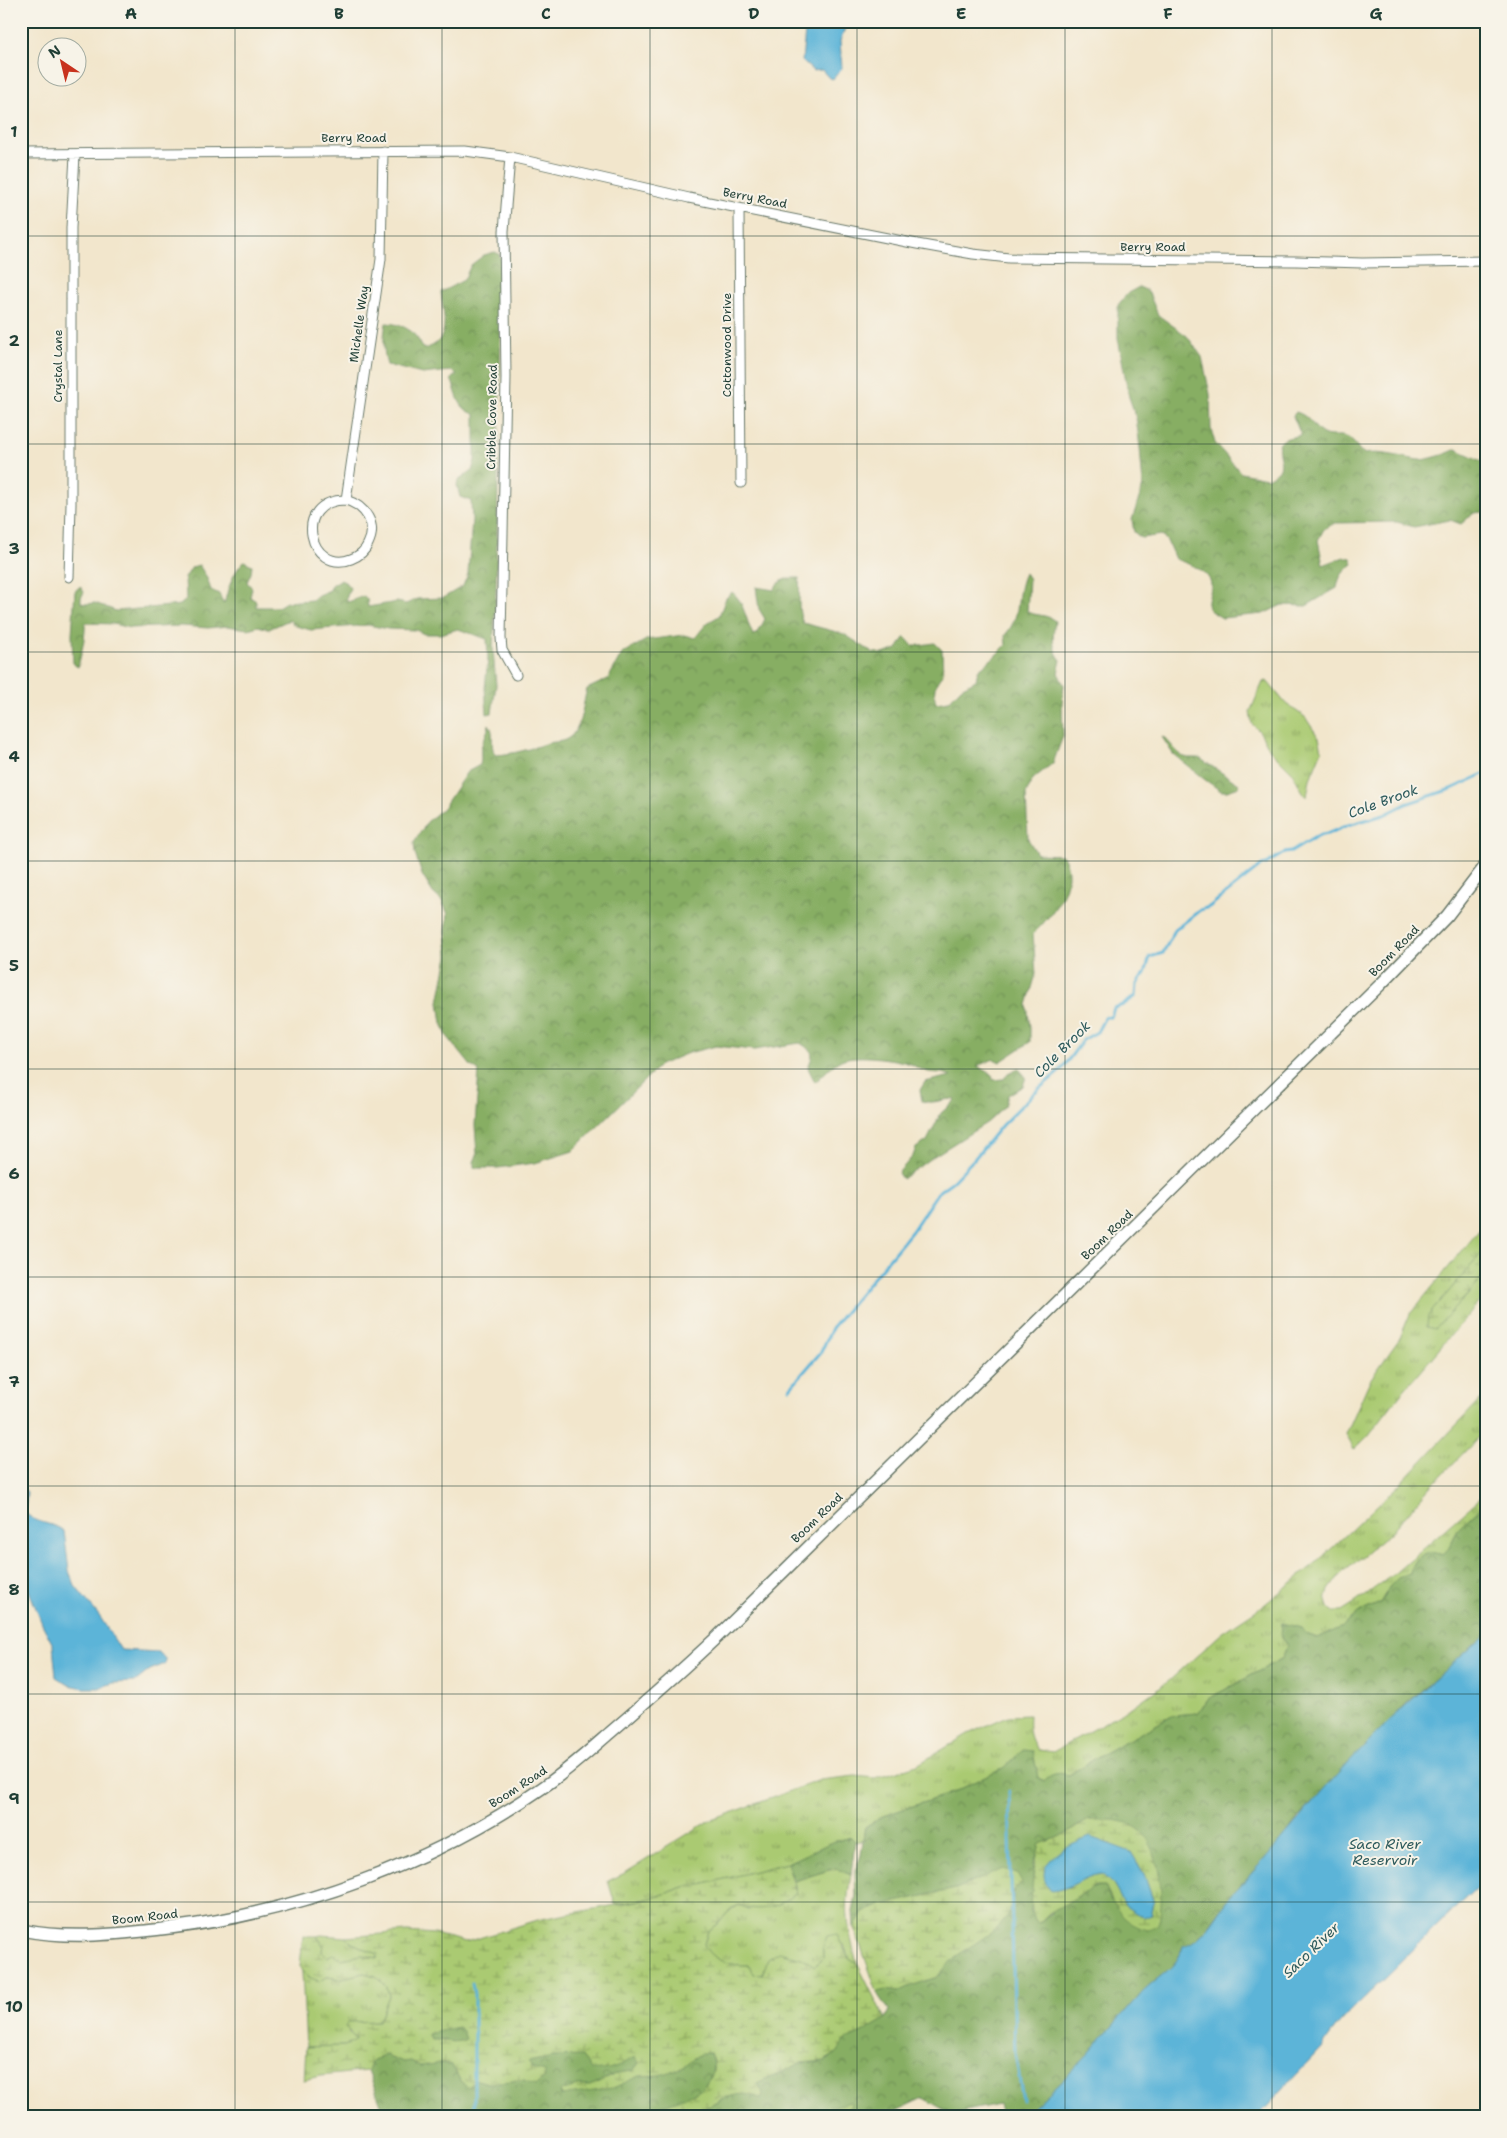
<svg xmlns="http://www.w3.org/2000/svg" width="1507" height="2138" font-family="'Shantell Sans',sans-serif">
<style>
.grass{fill:url(#grass-tufts);stroke:#648453}
.forest{fill:url(#forest-crowns);stroke:#53764c;fill-rule:evenodd}
.wetland{fill:url(#wetland-marsh);stroke:#648453;fill-rule:evenodd}
.water{fill:#5bb4d8;stroke:#3d7886}
.lines{fill:none;stroke-linecap:round;stroke-linejoin:round}
.stream{stroke:#5bb4d8;stroke-width:3}
.street-casing{stroke:#697869;stroke-width:11}
.secondary-casing{stroke:#697869;stroke-width:14}
.street{stroke:#fff;stroke-width:9}
.secondary{stroke:#fff;stroke-width:11}
.grid{fill:none;stroke:#1f3d34;stroke-width:1;stroke-opacity:0.55}
.labels{text-anchor:middle;stroke-width:4;stroke-linejoin:round;paint-order:stroke}
.street-label{font-size:12px;fill:#1f3d34;stroke:#f7f3e8}
.water-label{font-size:14px;font-style:italic;fill:#2e5b5d;stroke:#f7f3e8}
.neatline{fill:none;stroke:#1f3d34;stroke-width:2}
.grid-label{font-size:16px;text-anchor:middle;font-weight:bold;fill:#1f3d34}
</style>
<defs>
<pattern id="grass-tufts" width="24" height="20" patternUnits="userSpaceOnUse" patternTransform="scale(1.25)"><rect width="24" height="20" fill="#aaca72"/><path d="M3 7l-1-3M5 7V3M7 7l1-3M15 17l-1-3M17 17v-4M19 17l1-3" fill="none" stroke="#8aa55e"/></pattern>
<pattern id="forest-crowns" width="20" height="18" patternUnits="userSpaceOnUse" patternTransform="scale(1.25)"><rect width="20" height="18" fill="#87ae64"/><path d="M2 6a3 3 0 1 1 6 0M12 15a3 3 0 1 1 6 0" fill="none" stroke="#6e8f53"/></pattern>
<pattern id="wetland-marsh" width="20" height="14" patternUnits="userSpaceOnUse" patternTransform="scale(1.25)"><rect width="20" height="14" fill="#aaca72"/><path d="M1 5h8M5 5V1M11 12h8M15 12V8" fill="none" stroke="#8aa55e"/></pattern>
</defs>
<rect width="100%" height="100%" fill="#f7f3e8"/>
<filter id="ink" filterUnits="userSpaceOnUse"><feTurbulence type="fractalNoise" baseFrequency=".02" numOctaves="2"/><feDisplacementMap in="SourceGraphic" scale="10" xChannelSelector="R" yChannelSelector="G"/><feConvolveMatrix kernelMatrix="1 2 1 2 8 2 1 2 1" color-interpolation-filters="sRGB"/></filter>
<filter id="wash" filterUnits="userSpaceOnUse"><feTurbulence type="fractalNoise" baseFrequency=".0096" numOctaves="4" result="noise"/><feDisplacementMap in="SourceGraphic" scale="20" xChannelSelector="R" yChannelSelector="G"/><feGaussianBlur stdDeviation="1.12" result="paint"/><feColorMatrix in="noise" values="0 0 0 0 0 0 0 0 0 0 0 0 0 0 0 0 0 1.4 0 .05"/><feComposite in="paint" operator="in"/></filter>
<g filter="url(#wash)">
<rect width="100%" height="100%" fill="#f2e6cc"/>
<!-- grass -->
<path class="grass" d="M1267,681L1286,704L1305,717L1319,738L1322,750L1310,779L1307,796H1305L1292,772L1270,750L1260,732L1252,724L1250,712L1263,682Z
M1486,1222V1248L1428,1316L1462,1301L1486,1275V1294L1399,1396L1368,1436L1354,1450L1346,1434L1370,1380L1400,1338L1410,1314Z
M1486,1394V1430L1433,1484L1389,1534L1339,1576L1329,1590L1326,1601L1328,1607L1334,1612H1340L1356,1602L1395,1573L1486,1493V1502L1458,1529L1449,1548L1442,1555C1426,1548 1414,1557 1410,1574L1398,1579L1390,1586L1380,1603L1358,1613L1343,1627L1328,1635L1317,1638L1306,1634L1302,1628L1282,1623L1281,1638L1287,1645L1283,1658L1208,1699L1198,1713L1174,1715L1099,1756L1069,1775L1045,1781L1038,1778L1036,1771L1004,1768L952,1793L883,1816L865,1827L863,1840L855,1842L851,1837L787,1863L701,1885H690L653,1898L615,1904L608,1881L625,1873L707,1822L820,1780L855,1776L875,1778L917,1765L968,1734L1008,1716L1029,1715C1028,1729 1029,1739 1038,1750L1053,1752L1135,1705L1169,1681L1222,1633L1264,1605L1316,1563L1402,1482Z
M835,1868L851,1875C844,1910 848,1929 857,1963L849,1959L844,1945L823,1948V1959L814,1966L801,1958L768,1959L762,1976L754,1974L750,1965C733,1966 711,1962 704,1944L708,1931L718,1924L727,1913L739,1905L749,1909L796,1892L794,1881Z
M321,1935L346,1937L352,1943L378,1954L377,1958L361,1955L342,1959L333,1955L327,1957L322,1951L323,1945L317,1936Z
M302,1972L338,1979L364,1973L376,1976L387,1987L389,1996L379,2021L360,2022L348,2032L357,2039L345,2046L306,2047Z"/>
<!-- forest -->
<path class="forest" d="M495,252L499,254L502,263L496,590L493,650L496,685L492,713L487,714L485,688L488,659L487,639L458,629L440,634H424L416,630L388,629L368,625L311,630L296,626L289,620L269,629L258,626L248,629L227,626L208,628L181,626L130,628L113,624L85,623C86,636 81,654 78,667L73,664L72,634L75,591L80,586L84,592L81,598V603L86,604L95,603L116,611L180,605L186,600L185,578L192,567L199,565L206,576L211,590L219,594L224,604C228,589 233,572 244,561L252,565L251,573L247,582L252,588L250,597L256,601V607H278L286,602L312,600L318,595L330,590L332,585L340,580L345,582L350,588L346,599L348,602L364,596L367,599L368,607L397,602L406,604L417,599L443,598L463,586L468,574L472,520L471,501L460,497L457,485L458,481L472,471L475,460V414C457,409 458,394 451,379L457,374L451,371L422,374L387,365C383,351 383,338 386,323C405,324 416,332 423,349C453,343 443,314 441,292L464,280L471,265L484,255Z
M1139,287L1148,291L1158,315L1187,336L1202,357L1210,394L1211,429L1215,443L1241,473L1267,478C1270,476 1275,474 1278,471C1287,461 1270,446 1285,439C1290,437 1296,437 1301,435L1293,416L1296,412C1309,416 1311,424 1320,432C1328,439 1338,434 1346,437C1353,439 1358,449 1363,454C1382,451 1400,457 1418,460C1424,461 1451,453 1456,449L1486,463V514L1482,512L1474,513L1461,524L1450,520L1414,527L1397,522L1335,523L1324,529L1318,540L1323,565L1344,557L1351,558L1353,564C1343,572 1339,575 1337,588L1306,606L1282,605L1263,614L1222,618L1209,610C1206,597 1210,598 1211,587C1213,572 1187,563 1175,559L1167,541L1162,535L1141,538L1134,532L1132,520L1143,486L1140,448L1136,417L1129,397L1118,338V305L1128,293Z
M1025,573L1029,579L1027,612C1036,616 1047,614 1055,621C1053,635 1051,648 1061,660L1058,673L1064,685L1062,703L1063,736L1053,763L1033,779L1026,794L1028,839L1037,854L1062,855C1081,881 1051,916 1033,934L1036,974L1027,1005L1030,1027V1042L1000,1062L994,1059L977,1066L992,1074L993,1080L1004,1079L1008,1073L1019,1069L1026,1077L1023,1086L1008,1095L1005,1106L988,1122L931,1158L902,1179L898,1173L913,1156L916,1148L927,1141L941,1113L956,1100C944,1097 936,1105 922,1101L920,1090L925,1082L951,1076C942,1071 934,1074 925,1071C920,1070 915,1066 911,1064C896,1059 856,1053 841,1060C831,1065 824,1075 815,1082L808,1068L812,1057L811,1050L800,1043L754,1050L716,1046L688,1053L660,1065L573,1151L535,1163L498,1168H474V1162L477,1155L475,1125L479,1071L471,1066L447,1036L442,1023L439,1002L448,956L446,931L448,914L442,901L433,893L422,875L415,853L414,842L427,822L443,808L467,772L480,765C482,759 480,753 481,748C483,739 488,733 489,724C496,735 489,743 495,755C515,754 529,749 548,743C558,741 565,743 573,734C582,723 583,703 587,689L608,679L622,654L646,640L684,635L695,638L707,623L719,616L726,598L732,592C744,601 746,621 753,635L758,633L765,619L759,609L756,587L774,590C779,579 787,578 799,578C801,593 796,609 803,623L844,634L872,652L883,654L897,649L905,637L913,646L935,643L942,650L943,674C934,684 933,691 936,703L949,701L961,688L976,680L978,670L993,658L1006,645L1005,635C1023,615 1014,597 1025,573Z
M1162,737L1165,738L1181,756L1188,758H1199L1239,784V787L1227,791H1221L1204,779L1173,754Z
M1486,1502V1635L1408,1702L1298,1818L1279,1843L1229,1898L1206,1930L1192,1943L1183,1946C1178,1968 1158,1976 1143,1991C1125,2011 1108,2032 1090,2052C1069,2075 1046,2096 1023,2117H1002L999,2104L952,2114L923,2098L882,2117H686L735,2094L763,2093L757,2084L801,2063L825,2061L837,2053L846,2040L862,2033L885,2019L889,2010L877,1992L886,1990L898,1992L911,1986L937,1977L955,1957L975,1943L1011,1910L1014,1891L976,1881L956,1889L881,1905L863,1913L854,1927L853,1911L856,1895L855,1871L861,1855L865,1827L883,1816L952,1793L1004,1768L1023,1750L1033,1751L1038,1778L1044,1781C1051,1773 1059,1772 1069,1775L1099,1756L1174,1715L1198,1713L1208,1699L1283,1658L1287,1645L1281,1638L1282,1623L1302,1628L1306,1634L1317,1638L1343,1627L1358,1613L1380,1603L1390,1586L1398,1578L1410,1574C1414,1557 1426,1548 1442,1555L1449,1548L1458,1529ZM1089,1820C1128,1819 1143,1823 1156,1863L1111,1901L1105,1886C1086,1885 1053,1910 1039,1923L1031,1912L1034,1864L1040,1844L1059,1837Z
M851,1837L855,1842L851,1875L835,1868L794,1881L787,1863L832,1842Z
M458,2027L463,2031L466,2039C455,2045 443,2039 431,2040L428,2033Z
M701,2053H710C728,2098 657,2102 632,2117H386L368,2071L371,2061L386,2055L403,2062L411,2061L420,2066L441,2063L452,2065L461,2082L474,2079L488,2083L524,2080L533,2069L528,2062L553,2057L582,2056L591,2070L636,2057L639,2063L633,2071L618,2073L590,2086H577L560,2091L561,2096L640,2076L679,2069Z"/>
<!-- wetland -->
<path class="wetland" d="M1486,1248V1275L1435,1329L1427,1327L1428,1316Z
M1089,1820C1105,1820 1123,1818 1137,1828C1159,1841 1166,1901 1158,1924L1148,1930C1124,1924 1115,1909 1105,1886H1096L1049,1913L1039,1923L1034,1921C1028,1903 1034,1864 1040,1844L1059,1837ZM1131,1852L1144,1874L1154,1903L1151,1915L1125,1906L1114,1886L1102,1874L1090,1875Z
M787,1863L796,1892C780,1908 760,1913 738,1905L727,1913L718,1924L708,1931L704,1944C711,1962 733,1966 750,1965L754,1974L762,1975L768,1959L779,1952L801,1958L815,1966L823,1959V1948L827,1936L837,1934L849,1959L857,1963L885,2019L862,2033L846,2040L837,2053L824,2061L801,2063L758,2084L763,2093L762,2099C731,2084 714,2109 686,2116C674,2120 645,2117 632,2117C655,2103 730,2097 710,2053H701L679,2069L659,2075L640,2076L613,2088L562,2096L560,2091L577,2086H590L618,2073L633,2071L639,2063L635,2057C620,2065 609,2072 591,2070L582,2056L553,2057L528,2062L533,2069L545,2072V2078L536,2085L524,2080L488,2083L474,2079L469,2087L461,2082L452,2065L441,2063L420,2066L411,2061L403,2062L386,2055L371,2061L368,2071L320,2076L304,2080L306,2047L345,2046L357,2039L345,2027L348,2022L379,2021L389,1996L387,1987L376,1976L364,1973L338,1979L329,1976L319,1981L308,1977L305,1973L302,1972L300,1966L303,1936H317L323,1945L322,1951L327,1957L333,1954L342,1959L361,1955L377,1958L378,1954L352,1943L346,1937L407,1932L434,1934L466,1942L541,1919L653,1898L690,1885H701ZM458,2027L463,2031L466,2039C455,2045 443,2039 431,2040L428,2034Z
M1003,1869L1017,1873L1022,1882L1014,1891L1008,1916L998,1928L955,1957L937,1977L911,1986L898,1992L886,1990L877,1992L854,1927L863,1913L881,1905L956,1889Z
M850,2102L852,2105C838,2123 809,2117 788,2117C810,2105 829,2109 850,2102Z"/>
<!-- water -->
<path class="water" d="M806,21H848L840,41L842,68L833,79L829,78L822,70L813,71L802,61Z
M21,1490H25L27,1492L25,1512C34,1524 52,1522 64,1531L69,1571L75,1586L100,1617L121,1650L159,1652L166,1660L165,1664L150,1670L135,1682L113,1683L99,1688H84L69,1685L56,1677L53,1645L42,1624L28,1588L21,1579Z
M1486,1635V1879C1453,1909 1422,1941 1391,1972C1370,1993 1335,2023 1322,2048L1256,2117H1023C1046,2096 1069,2075 1090,2052C1108,2032 1125,2011 1143,1991C1158,1976 1178,1968 1183,1946C1207,1939 1218,1910 1234,1892C1274,1851 1308,1806 1347,1764C1390,1717 1438,1676 1486,1635Z
M1090,1837L1131,1852L1144,1874L1154,1903L1151,1915L1144,1918L1125,1906L1114,1886L1102,1874C1081,1876 1074,1889 1051,1891C1028,1863 1068,1846 1090,1837Z"/>
<g class="lines">
<!-- stream -->
<path class="stream" d="M790,1388L821,1352L832,1328L912,1231L938,1192L953,1181L975,1158L1002,1125L1035,1092L1061,1070L1083,1040L1097,1032L1105,1017H1111L1114,1008L1123,1005L1136,996L1137,984L1145,973L1150,957L1163,953L1175,930L1200,910L1209,907L1262,865L1266,864L1284,853L1291,852L1317,836L1327,834L1348,825L1384,815L1406,804L1454,788L1486,773
M1009,1791L1015,2053L1023,2100
M472,1983L474,1994V2117"/>
</g>
</g>
<g filter="url(#ink)">
<g class="lines">
<defs>
<path id="street" d="M21,154L465,151L510,157L689,198L917,244L973,254L1009,258L1296,261L1362,263L1486,261
M510,157L504,231L506,377L501,638L502,650L516,675
M739,208L741,483
M346,500C365,506 378,524 368,544C365,551 359,556 351,559C310,575 290,500 346,500L381,259L383,151
M69,577L71,504V228L75,155"/>
<path id="secondary" d="M21,1930C71,1940 120,1934 170,1928C299,1912 435,1862 542,1788C567,1771 589,1751 612,1731C648,1700 683,1669 717,1637L1381,984L1447,916L1486,865"/>
</defs>
<!-- street casing -->
<use href="#street" class="street-casing"/>
<!-- secondary casing -->
<use href="#secondary" class="secondary-casing"/>
<!-- street -->
<use href="#street" class="street"/>
<!-- secondary -->
<use href="#secondary" class="secondary"/>
</g>
</g>
<!-- grid -->
<path class="grid" d="M235,21V2117M442,21V2117M650,21V2117M857,21V2117M1065,21V2117M1272,21V2117M21,236H1486M21,444H1486M21,652H1486M21,861H1486M21,1069H1486M21,1277H1486M21,1486H1486M21,1694H1486M21,1902H1486"/>
<g class="labels">
<!-- street labels -->
<g class="street-label">
<text x="354" y="142">Berry Road</text>
<text transform="translate(755 198) rotate(11)" y="4">Berry Road</text>
<text x="1153" y="251">Berry Road</text>
<text transform="translate(359 324) rotate(-82)" y="4">Michelle Way</text>
<text transform="translate(727 345) rotate(-90)" y="4">Cottonwood Drive</text>
<text transform="translate(58 366) rotate(-90)" y="4">Crystal Lane</text>
<text transform="translate(492 417) rotate(-89)" y="4">Cribble Cove Road</text>
<text transform="translate(1394 951) rotate(-46)" y="4">Boom Road</text>
<text transform="translate(1107 1235) rotate(-44)" y="4">Boom Road</text>
<text transform="translate(817 1518) rotate(-44)" y="4">Boom Road</text>
<text transform="translate(518 1787) rotate(-33)" y="4">Boom Road</text>
<text transform="translate(145 1917) rotate(-6)" y="4">Boom Road</text>
</g>
<!-- water labels -->
<g class="water-label">
<text transform="translate(1383 801) rotate(-20)" y="5">Cole Brook</text>
<text transform="translate(1062 1049) rotate(-45)" y="5">Cole Brook</text>
<text x="1385" y="1849">Saco River<tspan x="1385" dy="16">Reservoir</tspan></text>
<text transform="translate(1311 1950) rotate(-44)" y="5">Saco River</text>
</g>
</g>
<!-- margin -->
<rect width="1507" height="2138" fill="none" stroke="#f7f3e8" stroke-width="55"/>
<!-- north arrow -->
<g transform="translate(62 62) rotate(325)"><circle r="24" fill="#f7f3e8" stroke="#a1aaa0"/>
<path d="M0-4L9 19L0 12L-9 19Z" fill="#c8321e"/>
<text y="-8" font-size="14" font-weight="bold" text-anchor="middle" fill="#1f3d34">N</text>
</g>
<rect x="28" y="28" width="1452" height="2082" class="neatline"/>
<g class="grid-label">
<text x="131" y="19">A</text>
<text x="339" y="19">B</text>
<text x="546" y="19">C</text>
<text x="754" y="19">D</text>
<text x="961" y="19">E</text>
<text x="1168" y="19">F</text>
<text x="1376" y="19">G</text>
<text x="14" y="137">1</text>
<text x="14" y="346">2</text>
<text x="14" y="554">3</text>
<text x="14" y="762">4</text>
<text x="14" y="971">5</text>
<text x="14" y="1179">6</text>
<text x="14" y="1387">7</text>
<text x="14" y="1595">8</text>
<text x="14" y="1804">9</text>
<text x="14" y="2012">10</text>
</g>
</svg>
